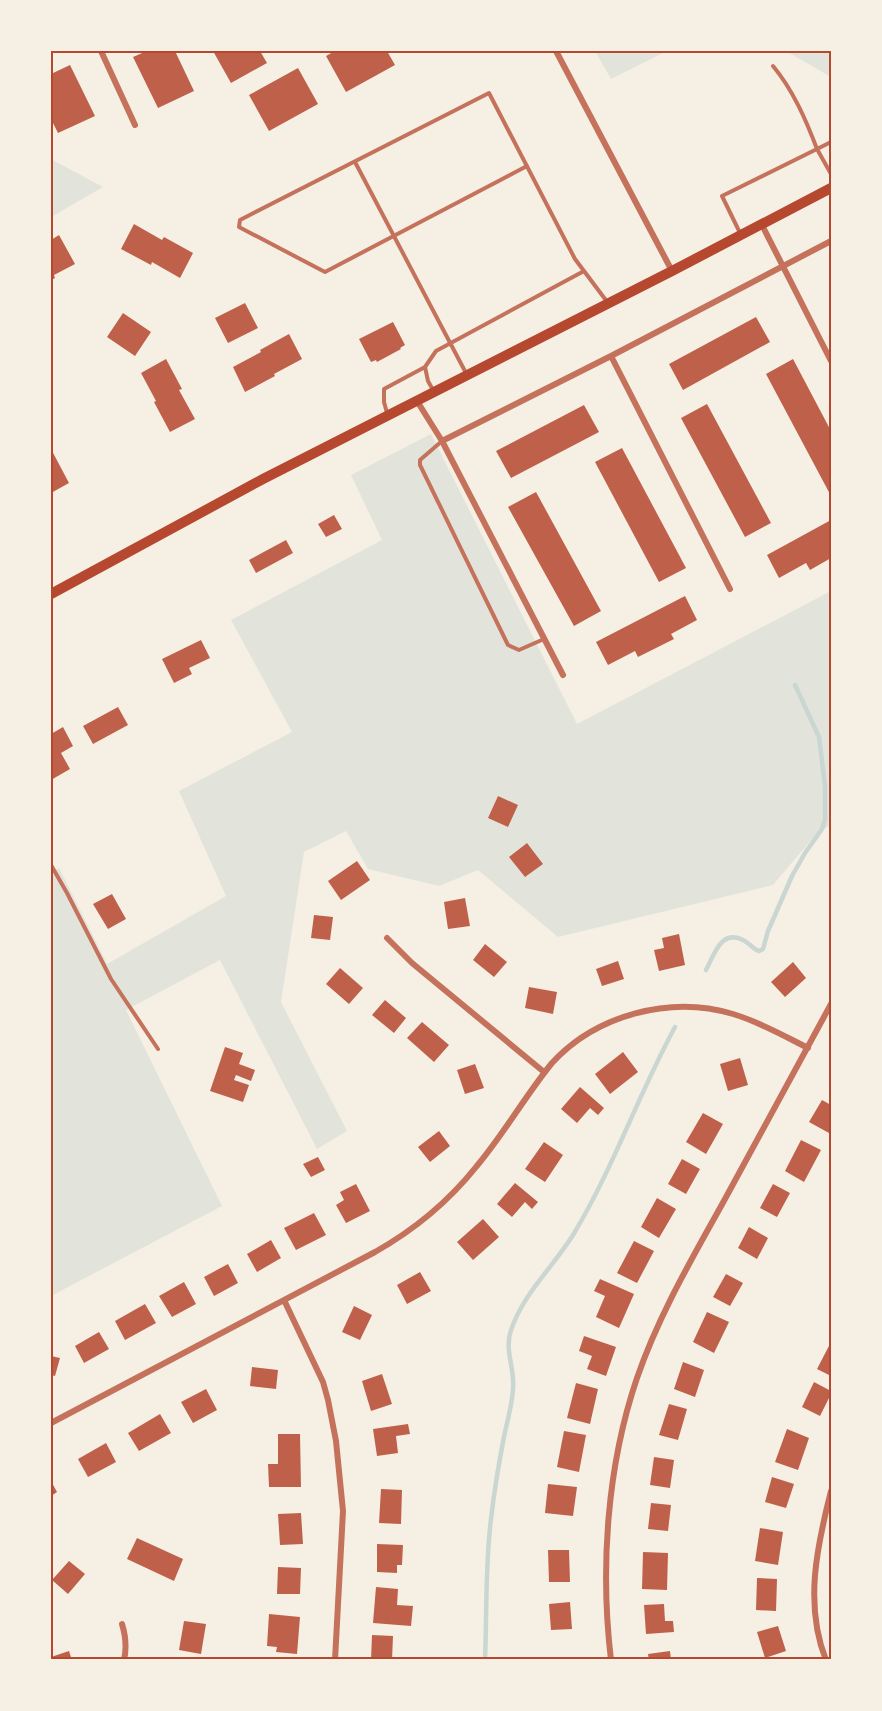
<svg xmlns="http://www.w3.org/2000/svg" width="882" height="1711" font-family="Quicksand,sans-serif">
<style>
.green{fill:#e2e4dc}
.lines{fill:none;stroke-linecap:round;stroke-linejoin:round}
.stream{stroke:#c9d6d2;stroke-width:4.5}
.building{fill:#bf614a}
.service{stroke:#c5725c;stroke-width:4}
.minor{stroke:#c5725c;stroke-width:6}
.secondary{stroke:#b5482f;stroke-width:10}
.neatline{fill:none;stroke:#b5482f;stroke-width:2}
</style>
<rect width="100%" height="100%" fill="#f6efe4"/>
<!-- green -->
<path class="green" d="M595,51H667L611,79Z
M786,51H831V77Z
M51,159L103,187L51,217Z
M431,434L577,724L831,591V825L818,832L773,885L558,937L478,870L439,886L368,869L346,831L304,852L281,1002L347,1131L317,1149L220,960L126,1010L222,1206L51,1296V872L59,868L107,964L226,896L179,791L292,732L231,620L382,540L351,475Z"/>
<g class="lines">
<!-- stream -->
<path class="stream" d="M706,970C714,955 721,929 743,940C750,943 752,949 759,951L763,949L768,931L792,876L805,853L822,829L825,820V786L819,737L795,685
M485,1660C487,1613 485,1566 491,1519C494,1493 498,1468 503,1442C506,1425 512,1407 513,1389C515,1368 504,1350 511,1330C523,1294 553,1267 573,1235C613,1169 638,1095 675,1027"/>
</g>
<!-- building -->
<path class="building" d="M147,51H175L194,91L158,108L133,57Z
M213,51H260L267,63L231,83Z
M335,51H387L395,65L346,92L326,56Z
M70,65L95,116L58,133L51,119V74Z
M298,68L318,104L269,131L249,95Z
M134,224L162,240L164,237L193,253L180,278L152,262L151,265L121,249Z
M59,235L75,264L54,275L55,278L51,280V240Z
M245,303L258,328L228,343L215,318Z
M123,313L151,332L135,356L107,337Z
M756,317L770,342L683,390L669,364Z
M393,322L405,345L400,348L401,349L377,362L376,360L371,362L359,339Z
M289,334L302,359L274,374L275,376L245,392L233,367L261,352L260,350Z
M166,359L182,389L179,390L195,419L170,432L154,402L156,401L141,373Z
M793,359L831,431V496L766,374Z
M707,404L771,523L745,537L681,418Z
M584,405L599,432L511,478L496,451Z
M622,448L686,568L659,582L595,462Z
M51,449L69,483L51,493Z
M536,492L601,611L574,626L508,507Z
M334,515L342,529L326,537L318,524Z
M831,520V558L810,570L806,563L779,578L767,555Z
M286,540L293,553L256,573L249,560Z
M685,596L697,620L671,634L674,639L638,657L635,651L608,665L596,642Z
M201,640L210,658L189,668L192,674L174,683L162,659Z
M118,707L128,725L93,744L83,726Z
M63,727L73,746L61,753L70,769L51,780V734Z
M498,796L518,805L508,827L488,818Z
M527,843L543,864L525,877L509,857Z
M357,861L370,880L341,900L328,881Z
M112,894L126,919L108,929L93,904Z
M465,898L470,926L448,929L444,902Z
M314,915L333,917L330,940L311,938Z
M679,934L685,965L659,971L654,950L664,948L662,938Z
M485,944L507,962L494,977L473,960Z
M618,961L624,979L602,986L596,969Z
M793,962L806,978L785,997L771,982Z
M340,968L363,988L349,1004L326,984Z
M529,987L557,992L553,1014L525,1008Z
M385,1000L406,1018L394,1033L372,1015Z
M422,1022L449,1045L434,1062L407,1038Z
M225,1047L243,1053L239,1064L255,1070L251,1081L236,1075L234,1080L249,1085L243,1102L210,1091Z
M623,1052L638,1072L610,1094L595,1074Z
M740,1058L748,1085L728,1091L720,1064Z
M475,1064L484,1088L465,1094L457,1070Z
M580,1087L604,1108L598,1115L590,1108L577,1123L561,1109Z
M822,1100L831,1105V1129L829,1133L809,1122Z
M703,1113L723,1124L706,1154L686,1142Z
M439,1131L450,1146L430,1162L418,1147Z
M801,1140L821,1150L804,1182L785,1171Z
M544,1142L563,1155L545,1182L525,1169Z
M318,1157L325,1170L311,1177L303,1164Z
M682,1159L700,1169L686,1194L668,1184Z
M515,1183L538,1202L532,1209L525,1202L512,1217L497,1204Z
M356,1184L370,1211L346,1223L336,1205L344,1200L340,1192Z
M773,1184L790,1193L777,1217L760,1208Z
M657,1198L676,1209L659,1238L641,1227Z
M314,1213L326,1235L296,1250L284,1228Z
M483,1219L499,1237L473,1260L457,1242Z
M749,1227L768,1238L757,1259L738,1248Z
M271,1240L281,1258L257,1272L247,1254Z
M634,1241L654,1251L637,1283L617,1273Z
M228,1264L238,1283L214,1296L204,1277Z
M420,1272L431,1291L407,1304L397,1285Z
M726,1274L743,1283L730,1306L713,1297Z
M600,1279L634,1294L619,1328L596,1317L605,1296L594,1291Z
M184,1282L196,1304L172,1317L159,1296Z
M145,1304L156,1323L125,1340L115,1321Z
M354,1306L372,1315L360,1340L342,1332Z
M707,1312L729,1322L714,1353L693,1342Z
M99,1332L109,1349L84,1363L75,1346Z
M584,1336L616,1347L606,1376L587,1369L592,1356L579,1351Z
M831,1342V1376L817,1369Z
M51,1356L60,1358L55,1376L51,1375Z
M683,1362L704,1370L695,1397L674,1389Z
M252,1367L278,1370L276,1389L250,1386Z
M382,1374L392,1404L371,1411L362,1381Z
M814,1382L831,1391V1394L820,1416L802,1407Z
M576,1383L598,1389L590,1424L567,1418Z
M206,1389L217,1410L193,1423L181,1402Z
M669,1404L687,1409L678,1440L659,1435Z
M160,1414L171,1433L139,1451L128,1433Z
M408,1424L410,1434L396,1436L398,1453L377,1456L373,1429Z
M787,1429L809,1438L798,1470L775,1462Z
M564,1431L586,1435L579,1472L557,1467Z
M278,1434H300L301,1487H269L268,1464H278Z
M106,1443L116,1462L88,1477L78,1459Z
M654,1457L674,1460L670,1488L650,1485Z
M772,1477L794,1484L786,1508L765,1502Z
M51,1481L57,1492L51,1496Z
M548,1484L577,1487L573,1516L545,1513Z
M381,1489L402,1490L401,1524L379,1523Z
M651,1503L671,1505L668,1531L648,1529Z
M301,1513L303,1544L280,1545L278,1514Z
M760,1528L783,1532L778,1565L755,1561Z
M137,1538L183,1559L174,1581L127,1559Z
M377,1544L403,1545L402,1565H397V1573L377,1572Z
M548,1550H569L570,1582H549Z
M643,1552L668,1553L667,1590L642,1589Z
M69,1561L85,1574L68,1594L52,1580Z
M278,1567L301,1568L300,1594H277Z
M757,1578L777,1579L776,1611L756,1610Z
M376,1587L398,1589L397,1605L413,1606L411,1626L373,1623Z
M570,1602L572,1629L551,1630L549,1604Z
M664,1604L665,1621H673L674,1632L646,1634L644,1605Z
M269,1614L300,1617L297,1654L276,1652L277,1647L267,1646Z
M184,1621L206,1624L201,1654L179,1650Z
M778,1626L786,1651L765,1658L757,1632Z
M372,1635L393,1636L392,1660H371Z
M69,1651L72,1660H51V1657Z
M670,1651L671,1660H649L648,1654Z"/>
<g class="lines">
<!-- service -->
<path class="service" d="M773,66C793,90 806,120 817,149L831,142
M355,162L467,375
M527,166L325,272L239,227L240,220L489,93L575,259L608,303
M741,235L722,196L817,149L831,174
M433,390L428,381L425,367L436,351L584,271
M387,413L384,402V389L425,367
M442,441L420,460V465L508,645L519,650L544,639
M51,865L67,893L111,979L158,1049"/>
<!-- minor -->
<path class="minor" d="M101,51L135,125
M556,51L672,271
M762,225L831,361
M611,356L730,589
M417,401L442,441L563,675
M442,441L611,356L831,241
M387,938L412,963L544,1072
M284,1300L323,1382L328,1400L336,1441L343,1511L335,1660
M51,1423L375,1252C414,1230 448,1202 476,1167C504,1134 525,1096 552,1063C596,1015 670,995 733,1014C760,1022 784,1036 808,1048
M122,1624C126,1637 127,1647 124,1660
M611,1660C600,1568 607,1466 637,1378C659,1314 693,1257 725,1199C761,1134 796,1069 831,1004
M826,1660C804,1605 817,1546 831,1491"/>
<!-- secondary -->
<path class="secondary" d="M51,594L263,479L672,271L831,188"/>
</g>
<!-- border -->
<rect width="882" height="1711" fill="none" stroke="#f6efe4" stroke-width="105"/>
<rect x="52" y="52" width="778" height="1606" class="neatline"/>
</svg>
